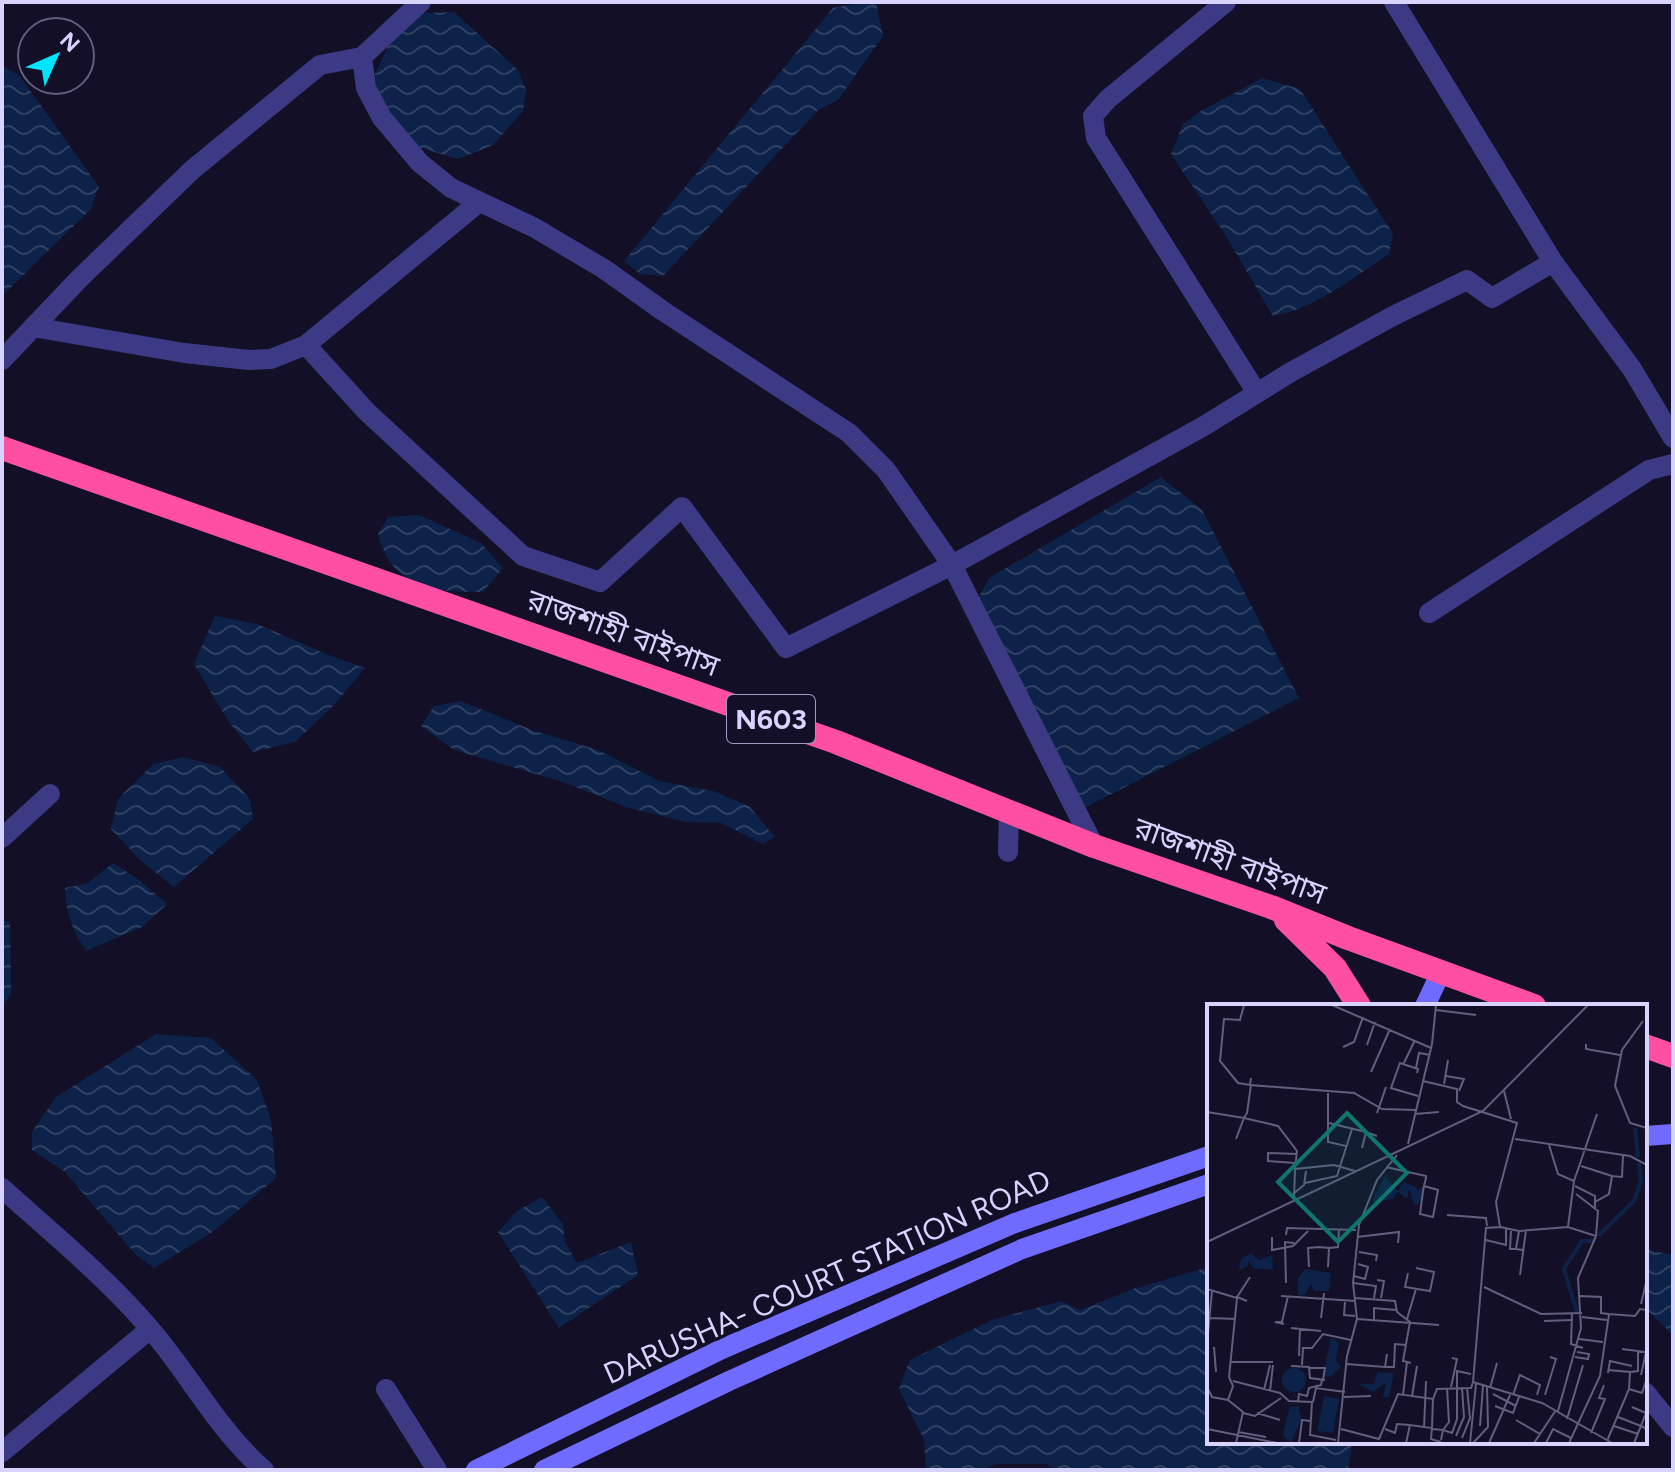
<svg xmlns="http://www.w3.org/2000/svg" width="1675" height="1472" font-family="Figtree,'Noto Sans Bengali',sans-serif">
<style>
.water{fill:url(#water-waves)}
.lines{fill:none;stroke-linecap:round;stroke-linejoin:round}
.street{stroke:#3d3a85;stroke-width:20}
.secondary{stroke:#6f6bff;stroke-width:20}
.highway{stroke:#ff4fa3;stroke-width:24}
.labels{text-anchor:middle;stroke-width:7;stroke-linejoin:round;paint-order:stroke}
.shield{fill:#130f26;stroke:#9e99be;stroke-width:2}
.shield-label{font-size:28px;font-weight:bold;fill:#d9d4ff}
.street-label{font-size:30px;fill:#d9d4ff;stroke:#130f26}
.inset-river{fill:none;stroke:#0c2248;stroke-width:4}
.inset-road{fill:none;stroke:#625e7d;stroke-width:2}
.view{fill:#0f766e;fill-opacity:0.15;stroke:#0f766e;stroke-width:4}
.inset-edge{fill:none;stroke:#d9d4ff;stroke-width:4}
</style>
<defs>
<pattern id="water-waves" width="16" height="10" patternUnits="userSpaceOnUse" patternTransform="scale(2)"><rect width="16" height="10" fill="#0c2248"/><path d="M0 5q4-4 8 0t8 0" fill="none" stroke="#2f4163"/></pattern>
</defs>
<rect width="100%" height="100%" fill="#130f26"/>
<!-- water -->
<path class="water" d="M863,2H876L883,36L838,100L818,110L663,276L640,274L624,261L833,8Z
M454,12L518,70L526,90L523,111L493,145L458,159L414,146L378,102L373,78L389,44L421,13Z
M2,66L19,75L99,187L90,210L4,294H2Z
M1262,78L1300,89L1393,234L1389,254C1354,277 1315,309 1273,316L1226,236L1171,154L1183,124L1201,111Z
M1161,477L1202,510L1299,698L1080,810L974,606L989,578Z
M419,515L481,543L503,568L483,592C434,592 392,589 378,534L388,517Z
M215,616L257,624L331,656L365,668L334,705L295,742L253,752L229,722L194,664Z
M461,701L532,730L598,750L659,781L713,791L749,806L775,837L763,844L721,823L686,822L626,807L563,782L454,750L421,726L434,706Z
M183,757L220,767L250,799L253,819L174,887L141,861L111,829L118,799L153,764Z
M113,863L138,879L167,904L142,927L86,951C72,930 66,913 65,888L88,883Z
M2,920L10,922L11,993L2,1008Z
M156,1034L211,1038L257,1080L271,1120L276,1178L214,1231L154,1268L136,1255L65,1172L32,1150V1132L56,1097Z
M542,1197L563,1224L565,1242L577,1263L631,1242L638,1275L559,1328L498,1232L517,1211Z
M1645,1249L1673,1255V1335L1645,1308Z
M1209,1267V1442H1352L1348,1470H1054L1047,1464H998L979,1470H926L924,1440L899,1389L910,1360L992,1320L1061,1301L1080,1310L1133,1289Z"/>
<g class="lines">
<!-- street -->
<path class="street" d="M1226,2L1108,99L1093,116L1096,138L1257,393
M1394,2L1553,262L1632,369L1673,438
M362,57L421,2
M33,327L184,353L249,360L271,359L306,345L478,203
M306,345L367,412L523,556L600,582L682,507L786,648L952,565L1204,426L1291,372L1393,316L1467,280L1492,298L1553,262
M2,360L79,279L192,170L320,65L362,57L366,88L382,118L420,163L451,188L535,228L604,269L663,311L849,433L886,470L952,565L1094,846
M1429,613L1649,470L1673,464
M2,838L50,794
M1008,852L1009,812
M2,1188C55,1236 112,1282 157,1337C193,1381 221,1433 264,1470
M386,1389L437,1470
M1645,1392L1673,1427
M2,1452L150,1329"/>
<!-- secondary -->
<path class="secondary" d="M1425,1006L1441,972
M1645,1136L1673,1134
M476,1470L722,1349L1015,1223L1209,1156
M544,1470L729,1381L1022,1249L1209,1184"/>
<!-- highway -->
<path class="highway" d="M2,448L836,742L1094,846L1271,907L1348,938L1534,1006
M1286,920L1335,968L1359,1006
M1645,1046L1673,1056"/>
</g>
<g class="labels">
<!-- shield labels -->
<rect class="shield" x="727" y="695" width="88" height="48" rx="6"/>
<g class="shield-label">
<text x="771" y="729">N603</text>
</g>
<!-- street labels -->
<g class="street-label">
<text transform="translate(623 633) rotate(20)" y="10">রাজশাহী বাইপাস</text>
<text transform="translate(1230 861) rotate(20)" y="10">রাজশাহী বাইপাস</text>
<text transform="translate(827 1277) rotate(-24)" y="10">DARUSHA- COURT STATION ROAD</text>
</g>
</g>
<!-- overview -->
<g transform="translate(1207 1004)">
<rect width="440" height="440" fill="#130f26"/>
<path d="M178,172L191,187L197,177L212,186L216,182L214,198L208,202L202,185L200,195L191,188L186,195L165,198ZM44,249L52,256L65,251L66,266L46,264L41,257V262L32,266L34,255ZM98,265L124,269L122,287H107L104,280L98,291H91V274ZM124,333L132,339L129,356L134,363L123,373L116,372ZM75 376a12 12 0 1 1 24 0a12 12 0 1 1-24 0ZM171,368L187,369L182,393H176L179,379L166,388L151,380H167ZM117,392L132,395L126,429L110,427ZM92,402L94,416L84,439L76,432L78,420L83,403Z" fill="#0c2248"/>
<path class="inset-river" d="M428,124L431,153M391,232L427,197L434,177L432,159M370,308L357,265L375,237H387"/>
<path class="inset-road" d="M125,1L224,44M229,6L269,11M436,17L415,46L408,82L423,119L440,124M379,40V45L413,51M160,41L168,18M136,43L147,38L156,13M196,61L208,36M209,64L212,49L223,51M164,68L183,25M210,69L211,65L193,59L184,84L211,92M239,72L257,75L252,87M44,74L43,81L147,89L175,105L209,106M216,77L250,85V98L256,102L310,119L289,198L293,223L279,224L266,378M237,80L241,56M297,87L304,115M121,89V138L139,142M0,108L37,114L40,109L44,81L31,79L13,57L17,15L33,16L37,1M170,109L179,83M208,110L232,108M122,119L159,128M29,135L37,114L71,122L90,147L88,165M308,135L423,152L440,161M201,140L225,40L229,1M342,141L351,170L367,177L361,223M155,144L159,128L170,132M89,159L61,157V149L90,150M374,162L405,172M179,163L219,172V174L217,182L216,187L213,210L226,213L231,186L217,182M367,177L390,110M98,179L130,172L145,125M368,182L388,192V198M86,190L97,181L99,167M369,190L391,207L389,232M87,196L88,165L127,161L148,167M388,205V198L402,190L405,172L415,173L416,152M240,211L279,214L280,222M293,223L312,227L361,223L389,232L371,274L374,324L351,407M304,227L303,245H309M312,227L309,245L316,246M79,231L80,224L149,226M65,233V246L86,242L101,227M150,233L192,228L191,239M279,236L299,241V225M0,238L276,107L381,1M122,244L131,243L132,226M152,248L170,251L169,257M102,263L101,244L112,243L122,244L121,263M201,269L198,283L223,287L227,268L209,264M313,271L319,226M147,272L158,275L161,263L151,260M170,276L177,277L174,294M79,279L78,238L87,239M146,279L169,282L167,294M277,283L334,310L375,309M0,285L30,294L22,373L26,382L21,396L36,408L29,439M74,292L149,297M373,292L394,293V309L402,310M148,294L188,297L190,308L203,318L196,357L204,359M40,297L30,293L43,273M138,298L137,311L148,312M434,300L440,275M365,309L364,340L376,344M375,313L400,316M3,314L29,315M114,314L117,289M150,315L232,321M200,315L209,285M167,316V304L189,306M337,317L366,316M77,320L68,318H75L81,292M84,324L114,327M372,335L396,338M0,340L5,287M7,343L9,368M415,345L439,348L434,371M92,352L93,324M368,353L381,355L382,350L370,348M24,358H66M139,360L178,363L180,350M95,361L96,344H105L116,330L144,336M84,362L102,363L103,374L118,376M178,363H187L188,340L199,341M103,364H118L116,376M423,368L431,367V347M401,369L403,357L425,362M26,377L73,389L82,397L105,398L103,431L129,436M266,378L335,399L405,439M0,383L5,393L21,396M244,383L250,355L245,354M283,384L290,359M422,385L435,389L440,374M57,386L63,361M63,387L66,361M286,390L309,402M196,391L200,358M306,391L313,371L333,381L330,391M338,391L349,355L343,353M205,392L210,362M137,393L164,392M91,398L92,390L100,392L102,384L114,381L115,376M106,398L109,384L138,388M288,402L306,409L312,393M425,403L439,409L434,422L440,425M36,409L48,412L74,394M50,409L73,416M411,413L434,422L427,439M360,415L376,361M309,416L333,430M273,422L276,382M407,422L431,430M217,424L219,377M225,424L226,395M0,425L70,439M134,425L172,435L191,390L226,395L230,385L264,384L266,378M178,425L188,429L190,420L203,421M225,425L236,426L242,418L240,384M31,428L59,433M384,429L398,395L392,394L397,381M249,432L257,413L255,384M255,434L263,414L260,384M234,436L236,426L245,429L250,415V367L264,370M400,437L422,385L423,368L401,366M92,439L95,416L104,417M131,439L140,352L150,315L146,279L152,221L170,176L190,151M199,439L203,421L225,424L224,435L234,438M263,439L269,380M266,439L281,423L280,383M282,439L303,391M327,439L349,406M339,439L346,425L364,434M362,439L393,372L402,310L428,312L433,305L440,306"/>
<path class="view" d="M140,109L200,169L131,238L71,178Z"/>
<rect width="440" height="440" class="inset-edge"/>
</g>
<!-- border -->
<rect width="1675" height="1472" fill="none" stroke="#d9d4ff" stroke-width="8"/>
<!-- north arrow -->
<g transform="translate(56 56) rotate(45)"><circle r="38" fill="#130f26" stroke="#625e7d" stroke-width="2"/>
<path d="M0-6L14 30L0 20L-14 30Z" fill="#00e5ff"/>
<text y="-12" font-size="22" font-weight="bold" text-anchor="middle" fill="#d9d4ff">N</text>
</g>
</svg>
